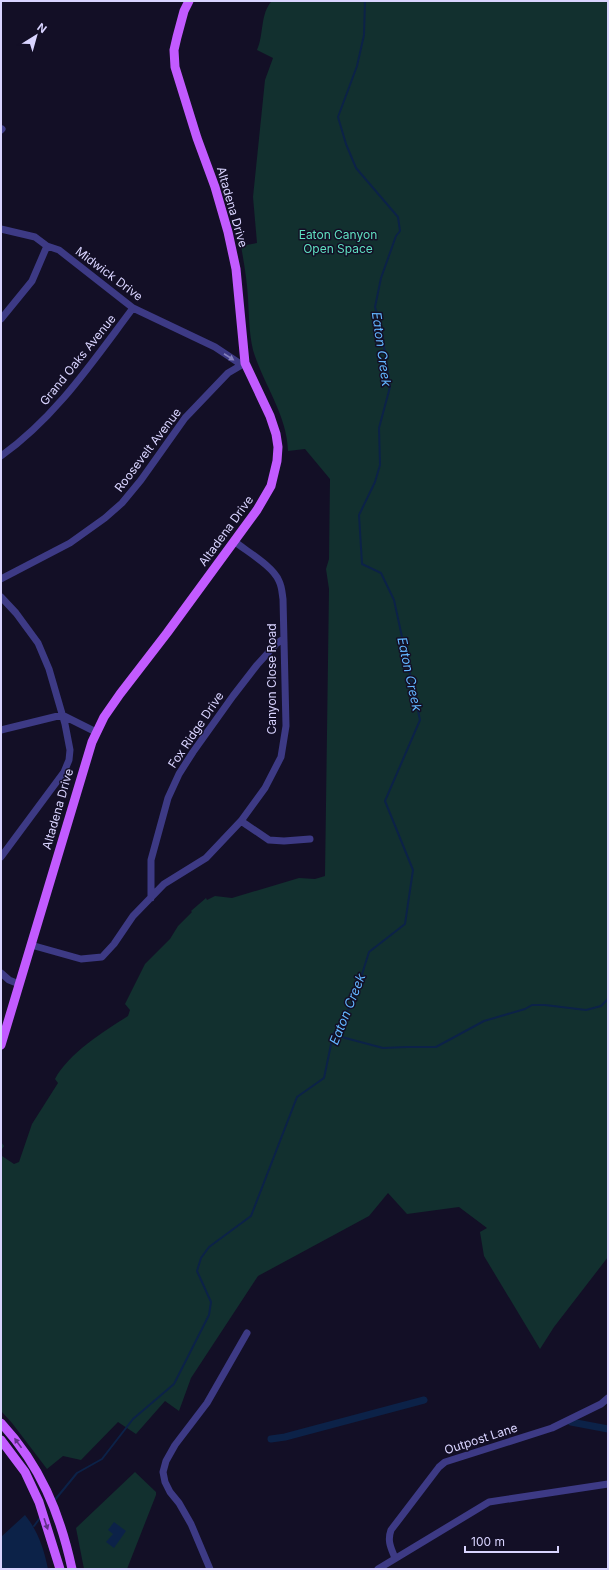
<svg xmlns="http://www.w3.org/2000/svg" width="609" height="1570" font-family="Inter,sans-serif">
<style>
.green{fill:#12302f}
.water{fill:#0c2248}
.lines{fill:none;stroke-linecap:round;stroke-linejoin:round}
.stream{stroke:#0c2248;stroke-width:2}
.canal{stroke:#0c2248;stroke-width:7}
.minor{stroke:#3d3a85;stroke-width:7}
.major{stroke:#c25bff;stroke-width:9}
.oneway{fill:#837fbc}
.oneway2{fill:#623188}
.labels{text-anchor:middle;stroke-width:3;stroke-linejoin:round;paint-order:stroke}
.street-label{font-size:12px;fill:#d9d4ff;stroke:#130f26}
.park-label{font-size:12px;fill:#5fe0c0;stroke:#130f26}
.water-label{font-size:13px;font-style:italic;fill:#62b6ff;stroke:#130f26}
</style>
<rect width="100%" height="100%" fill="#130f26"/>
<!-- green -->
<path class="green" d="M272,1H608V1257L554,1327L540,1349L484,1256L480,1232L487,1228L459,1207L407,1214L388,1193L369,1216L258,1276L191,1378L179,1411L165,1401L136,1434L118,1422L81,1460L63,1456L47,1469L12,1423L1,1411V1142L4,1146L2,1149V1156L14,1164L19,1162L32,1124L58,1083L55,1079C68,1054 104,1031 128,1016L130,1010L125,1004L145,964L170,939L178,926L192,912L191,911L206,898L207,900L215,896L232,898L299,878L315,879L325,876L329,589L326,569L329,559L330,479L305,449L288,451C287,414 263,384 253,350C249,333 249,315 248,298C247,280 244,263 241,246L257,243L253,197L265,80L273,58L257,50C264,35 260,13 272,1Z
M135,1472L156,1492V1495L127,1569H84L76,1528Z"/>
<!-- water -->
<path class="water" d="M25,1515C38,1531 44,1549 48,1569H1V1537Z
M114,1522L126,1531L114,1548L106,1542L113,1534L108,1530Z"/>
<g class="lines">
<!-- stream -->
<path class="stream" d="M334,1035L383,1048L406,1047H436L484,1021L525,1009L532,1005H545L586,1010L601,1006L608,999
M54,1501L77,1473L102,1459L133,1419L174,1384L209,1315L211,1302L197,1271L201,1258L209,1247L251,1216L297,1097L324,1078L333,1035L354,1000L369,952L405,924L413,870L385,801L420,720L394,600L381,573L362,564L359,515L375,482L380,465L379,428L390,387L381,327L375,307L381,278L396,236L400,231L398,217L356,168L346,144L338,117L357,66L364,35L365,1
M34,1526L40,1518"/>
<!-- canal -->
<path class="canal" d="M571,1422L608,1429
M271,1439L285,1437L424,1400"/>
<!-- minor -->
<path class="minor" d="M1,130L2,129
M1,229L35,237L47,246L59,250L133,308L215,347L239,363H245
M1,319L32,281L47,246
M1,456C56,417 93,361 133,308
M1,579L70,543L105,518L122,503L141,480L185,418L228,373L245,363
M1,597L16,613L38,643L49,669L65,724L70,750L69,760L64,772L1,857
M1,730L62,715L96,732
M241,821L269,840L284,841L310,839
M151,898V860L168,798L179,774L193,752L233,696L257,665L276,644L283,639
M31,945L81,959L102,957L114,944L133,916L164,884L206,858L241,821L265,788L281,757L286,726L283,599C282,593 282,587 279,581C273,566 246,551 234,541
M1,973L9,980L19,984
M395,1558C391,1548 387,1541 391,1530L439,1467L445,1462L552,1428L601,1404L608,1398
M210,1569L191,1524L179,1503L170,1492L165,1482L163,1472L166,1461L175,1445L207,1403L247,1333
M378,1569L489,1502L608,1484"/>
<!-- major -->
<path class="major" d="M1,1045L92,742L104,717L120,694L167,633L257,510L271,486L277,461L278,447L276,434L270,416L245,363L236,269L228,232L215,187L197,138L175,67L174,50L177,37L184,11L189,1
M1,1423C40,1465 60,1513 72,1569
M1,1440L25,1472L39,1502L60,1569"/>
</g>
<!-- one-way arrows -->
<defs><path id="oneway-solid" d="M-6-.8H1V-3.2L6.5 0L1 3.2V.8H-6Z"/></defs>
<use class="oneway" href="#oneway-solid" transform="translate(229 357) rotate(33)"/>
<g class="oneway2">
<use href="#oneway-solid" transform="translate(18 1443) rotate(-126)"/>
<use href="#oneway-solid" transform="translate(46 1524) rotate(71)"/>
</g>
<g class="labels">
<!-- street labels -->
<g class="street-label">
<text transform="translate(232 207) rotate(74)" y="4">Altadena Drive</text>
<text transform="translate(109 274) rotate(37)" y="4">Midwick Drive</text>
<text transform="translate(78 360) rotate(-51)" y="4">Grand Oaks Avenue</text>
<text transform="translate(148 450) rotate(-53)" y="4">Roosevelt Avenue</text>
<text transform="translate(226 531) rotate(-54)" y="4">Altadena Drive</text>
<text transform="translate(272 679) rotate(-90)" y="4">Canyon Close Road</text>
<text transform="translate(196 730) rotate(-56)" y="4">Fox Ridge Drive</text>
<text transform="translate(58 809) rotate(-74)" y="4">Altadena Drive</text>
<text transform="translate(481 1439) rotate(-18)" y="4">Outpost Lane</text>
</g>
<!-- park labels -->
<g class="park-label">
<text x="338" y="239">Eaton Canyon<tspan x="338" dy="14">Open Space</tspan></text>
</g>
<!-- water labels -->
<g class="water-label">
<text transform="translate(382 349) rotate(82)" y="5">Eaton Creek</text>
<text transform="translate(410 674) rotate(78)" y="5">Eaton Creek</text>
<text transform="translate(347 1009) rotate(-68)" y="5">Eaton Creek</text>
</g>
</g>
<!-- border -->
<rect width="609" height="1570" fill="none" stroke="#d9d4ff" stroke-width="4"/>
<!-- north arrow -->
<g transform="translate(36 36) rotate(37)" stroke="#130f26" stroke-width="3" paint-order="stroke">
<path d="M0-3L7 15L0 10L-7 15Z" fill="#d9d4ff"/>
<text y="-6" font-size="11" font-weight="bold" text-anchor="middle" fill="#d9d4ff">N</text>
</g>
<!-- scale -->
<path d="M465 1546v6h93v-6" fill="none" stroke="#d9d4ff" stroke-width="2"/>
<text x="471" y="1546" font-size="12" fill="#d9d4ff" stroke="#130f26" stroke-width="3" paint-order="stroke">100 m</text>
</svg>
